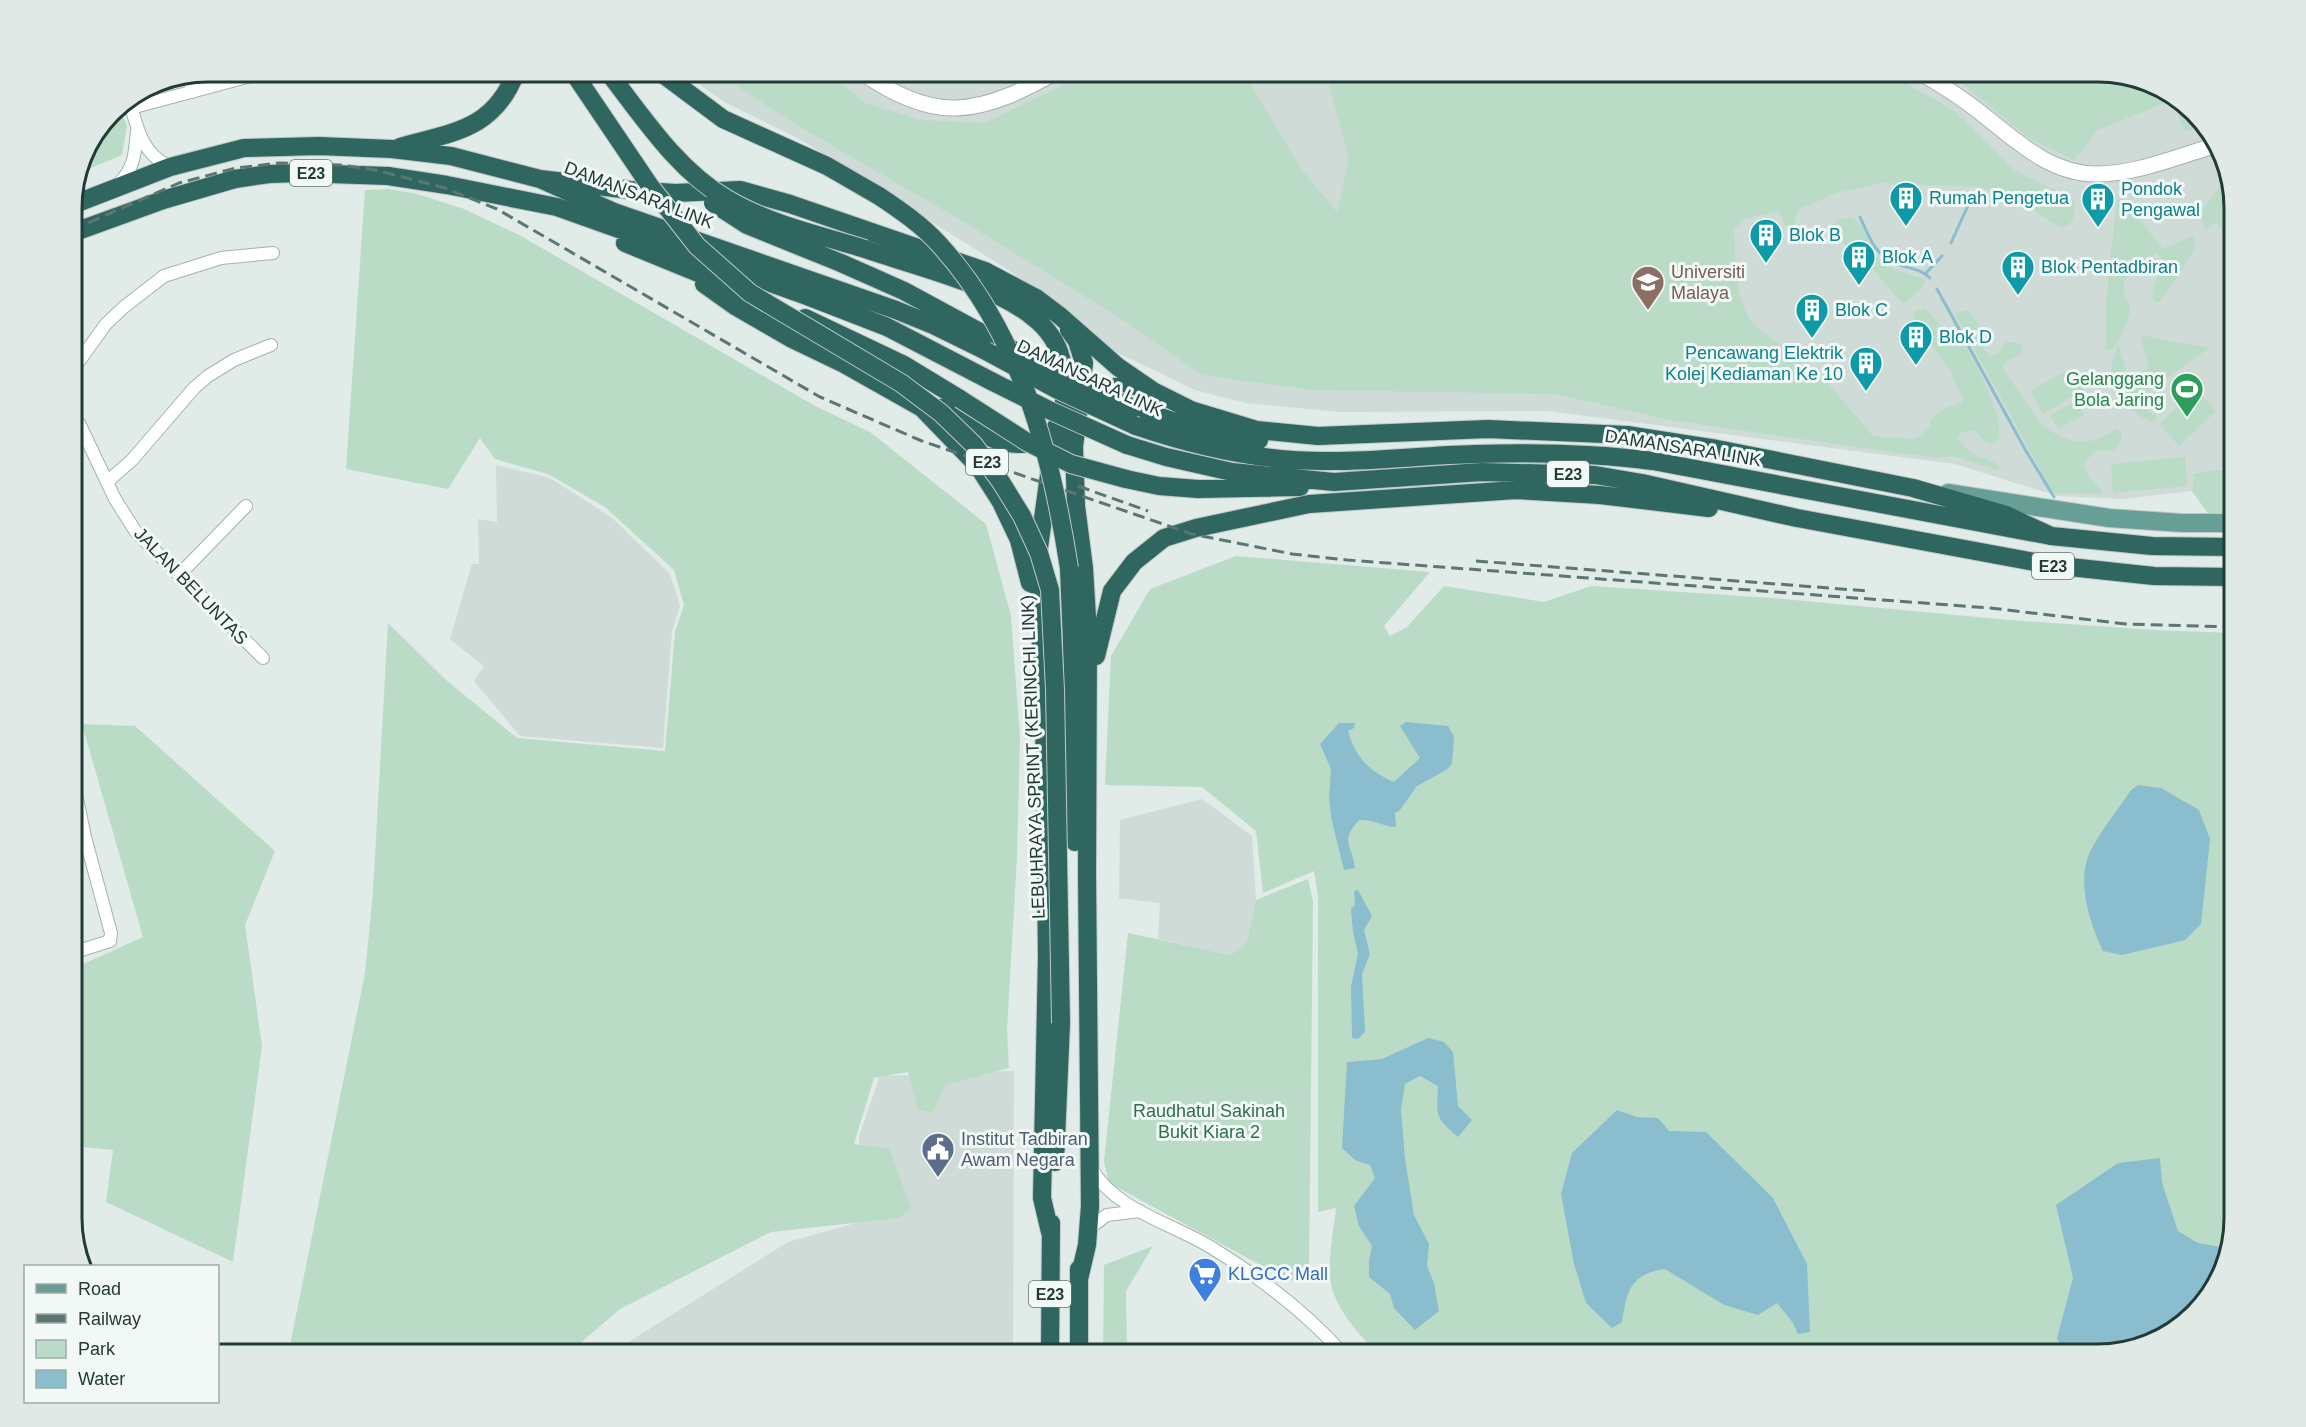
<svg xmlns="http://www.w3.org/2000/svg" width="2306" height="1427" font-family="Helvetica,sans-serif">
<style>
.built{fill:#cfdbd7}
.green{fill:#badcc7}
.water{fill:#8abdce}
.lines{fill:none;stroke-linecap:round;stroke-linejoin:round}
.stream{stroke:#8abdce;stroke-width:3}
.minor-casing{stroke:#a4b3af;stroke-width:14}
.tertiary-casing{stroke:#a4b3af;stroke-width:17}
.primary-casing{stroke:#c1c8c7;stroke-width:20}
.motorway-casing{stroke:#c1c8c7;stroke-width:20}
.minor{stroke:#fff;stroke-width:12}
.tertiary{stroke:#fff;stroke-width:15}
.primary{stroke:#679f96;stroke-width:18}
.motorway{stroke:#2f6660;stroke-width:18}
.rail{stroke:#5c7772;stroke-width:3;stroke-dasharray:12 6;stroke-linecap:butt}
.motorway-bridge-casing{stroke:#c1c8c7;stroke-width:20;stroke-linecap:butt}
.motorway-bridge{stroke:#2f6660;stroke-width:18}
.labels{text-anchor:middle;stroke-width:6;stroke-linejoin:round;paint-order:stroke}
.shield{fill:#f1f8f5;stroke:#607470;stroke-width:1.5}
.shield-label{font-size:16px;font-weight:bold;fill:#223b37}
.culture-label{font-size:18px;fill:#0d838f;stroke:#f1f8f5;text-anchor:start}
.street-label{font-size:18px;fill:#223b37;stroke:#f1f8f5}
.education-label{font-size:18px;fill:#785e54;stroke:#f1f8f5;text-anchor:start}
.leisure-label{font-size:18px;fill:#27864d;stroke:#f1f8f5;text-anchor:end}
.park-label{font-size:18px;fill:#2e704e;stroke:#f1f8f5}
.service-label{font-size:18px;fill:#4e5e75;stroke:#f1f8f5;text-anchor:start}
.shop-label{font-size:18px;fill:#366cbe;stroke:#f1f8f5;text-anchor:start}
.rim{fill:none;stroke:#223b37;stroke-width:3}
</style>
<rect width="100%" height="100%" fill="#e1ebe8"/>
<!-- built -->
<path class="built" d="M682,72H2097L2166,90L2216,140L2234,200V472L2216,470L2194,473L2192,491L2124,499L2057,496L1955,464L1548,411L1340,412L1246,403L1195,390L1114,351L1010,271L801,140L726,103Z
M496,465L550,478L611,517L670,574L680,606L672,631L663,748L520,736L474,681L484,666L450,639L472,564H479L478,519L497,522Z
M1202,799L1252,836L1256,900L1247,941L1231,955L1158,939L1160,903L1119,898L1120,820Z
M1014,1071L1013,1355H619L627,1343L788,1242L866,1220L859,1136L880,1076Z"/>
<!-- green -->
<path class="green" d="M715,72H827L865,103L920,120L984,123L1091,72H1256L1251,85L1301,169L1337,212L1349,158L1327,79L1347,74L1346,72H1887L1956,112L2014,170L2075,200C2074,213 2076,225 2061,228L2013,197L1978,187L1881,183L1836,193L1798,210L1791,237L1779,211L1744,219L1734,229C1736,262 1734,296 1753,324L1827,382L1873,436L1916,439L1931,425L1930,419L1948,407L1961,403L1963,398L1949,369L1912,317L1917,310L1925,308L1947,333L1950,329L1956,328C1970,356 2004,410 1999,439L1992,444L1985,442L1974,430L1961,433L1957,438L1971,453L1992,461L2000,467L1997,470L1953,456L1939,458L1898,453L1670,420L1555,394L1311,390L1202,375L1115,315L959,219L800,127Z
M918,72H998L982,80L927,76Z
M1948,72H2097L2166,90L2204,129L2185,131L2172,100L2098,130L2074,160L2029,138Z
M112,112H121L127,126L122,155L91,168L79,170L83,156Z
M2227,176L2234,200V235L2224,232L2216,222L2206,230L2200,214Z
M389,189L417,194L464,209L521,236L815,406L870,432L986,524L1011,616L1020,738L1017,857L1007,1030L1009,1068L945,1085L933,1113L918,1109L908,1072L874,1078L854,1144L889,1149L911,1208L899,1218L771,1232L620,1309L578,1345L574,1355H288L365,973L373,892L388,623L446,680L517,738L665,751L675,632L684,605L674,570L605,507L548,474L495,459L480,438L448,489L346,469L365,190Z
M2117,199H2123L2163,249L2193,236L2195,244L2194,250L2160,302H2155L2152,297C2153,283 2161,271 2162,258L2156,253C2143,259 2121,274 2124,291C2125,297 2130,303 2130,309C2129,322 2120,339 2113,349L2106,350V299Z
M1851,217C1867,226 1869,251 1884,263C1892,270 1913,275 1923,279L1925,282L1921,289L1905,303H1902L1871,267L1862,262L1829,228L1839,220Z
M1968,310L1985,332L1981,341L1984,350L1991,356L1997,354L2007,341L2022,345L2021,354L2008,361L2002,367L2041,424C2054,435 2077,446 2094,440C2102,438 2109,433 2116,429L2121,432C2122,441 2120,445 2113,451H2098L2086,460L2084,465L2088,475L2102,491L2101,494L2057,493L2052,491L1956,316V313Z
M2140,335L2209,348L2146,393L2141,400L2143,408L2158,416L2152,422C2139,420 2114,394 2111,380C2109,369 2115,355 2118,343L2127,375L2149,369Z
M2071,368L2084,390L2043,414L2030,391Z
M2196,389L2216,411L2179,446L2159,424Z
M2076,401L2084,415L2058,429L2050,415Z
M2185,457L2187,486L2113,493L2111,464Z
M2216,470L2234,472V515H2209L2192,491L2194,473Z
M1236,556L1430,572L1384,626L1390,636L1407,627L1444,586L1544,602L1591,586L1772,598L2010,620L2154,630L2234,633V1219L2216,1287L2165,1337L2098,1355H1379C1359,1334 1333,1308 1330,1277C1328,1258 1334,1228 1336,1208L1318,1212V896L1314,871L1263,893L1256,831L1202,787L1105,785L1111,656L1150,589Z
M82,724L135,726L275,851L245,925L262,1046L233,1262L106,1202L113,1150L72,1146V969L143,937Z
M1308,879L1313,901L1309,1273L1290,1281L1109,1183L1104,1161L1128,933L1231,955L1247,941L1256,900Z
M1153,1246L1126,1291L1127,1355H1103L1104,1265Z"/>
<!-- water -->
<path class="water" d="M1406,722L1448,726L1454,737L1452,764L1446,770L1417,786L1400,810L1395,813L1396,827C1382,826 1373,819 1359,820C1339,843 1352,843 1355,868L1344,870L1331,817L1329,797L1331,769L1320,744L1339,723H1355L1354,728L1348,731C1355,757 1369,771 1394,782L1420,758L1400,726Z
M2138,785L2161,788L2199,810L2210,839L2201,924L2185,940L2122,955L2103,951C2090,924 2076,882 2090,852C2100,831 2118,810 2131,790Z
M1358,890L1372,916L1364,930L1370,954L1362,974L1365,1032L1358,1039L1352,1038L1351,986L1358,954L1353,932L1351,909L1355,905L1354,891Z
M1428,1038L1444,1042L1453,1052L1458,1106L1472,1120L1458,1137C1434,1116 1437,1117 1438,1086L1420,1076L1405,1084L1401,1109L1405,1159L1414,1215L1429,1244L1427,1266L1434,1283L1439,1311L1415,1330L1394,1308L1390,1294L1369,1277V1261L1372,1246L1359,1226L1354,1206L1375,1178L1370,1165L1355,1160L1342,1148L1347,1062L1382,1059Z
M1617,1110L1637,1117L1658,1118L1669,1131L1706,1132L1773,1198L1807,1264L1810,1332L1798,1334L1793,1323L1777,1303L1758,1315L1724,1305L1665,1269C1630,1274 1627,1291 1622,1322L1612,1328L1586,1303L1574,1264L1561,1194L1572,1153Z
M2160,1158L2162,1183L2178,1231L2198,1243L2226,1248L2216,1287L2165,1337L2098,1355H2064L2057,1338L2073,1278L2056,1205L2118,1163Z"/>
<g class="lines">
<!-- stream -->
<path class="stream" d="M1860,217C1871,241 1875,257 1903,266C1913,269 1922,270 1930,278
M1951,243L1970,201
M1925,274L1942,256
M1937,289L2026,451L2054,497"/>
<defs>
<path id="minor" d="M189,76L192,92
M130,103C138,131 142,153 170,167
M131,108L265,72
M119,183C135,168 135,151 137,131
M72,371L106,324L124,307L164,276L221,258L273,253
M72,416L80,425L115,499L136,532L263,658
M107,482L132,460L194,388L208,376L234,360L271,345
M179,575L246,506
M72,775L85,837L111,933L110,941L72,953
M1091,1168C1116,1211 1172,1223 1212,1248C1261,1278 1306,1312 1344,1355
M1088,1229L1107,1215L1140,1211"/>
<path id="tertiary" d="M861,72C887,90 923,109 956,108C991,107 1026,89 1056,72
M1919,72C1938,83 1956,94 1973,107C2011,135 2046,174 2096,174C2137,174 2178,156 2217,145"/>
<path id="primary" d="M1948,493L2109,518L2182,523H2234"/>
<path id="motorway" d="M660,72L723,119L827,166L879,196
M400,147C453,132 494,130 516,72
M540,179L630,190L675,193L740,190L790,204L985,271L1036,298L1060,316L1118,367L1153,391L1191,410L1257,430L1318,436L1488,429L1627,435L1717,449L1913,488L2006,515L2051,536
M72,205L170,167L244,148L319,146L392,149L451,156L540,179L614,212L896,310L933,325L986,351
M72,233L163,200L235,179L269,174L301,173L388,176L447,185L557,207L807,296L887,327L993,382
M625,243L725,284L751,299
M865,249C914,266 994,285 1033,317C1046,327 1057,342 1061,358C1067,377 1067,412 1055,429C1047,440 1031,444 1019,444C990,444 964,422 941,408
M841,263L904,291L1013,350
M704,284L735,306L792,339L844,364L922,408L978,466L1001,502L1019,540L1030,583
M805,318L904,365L960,399
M1069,330L1077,341L1084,363L1074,447L1076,506L1084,568L1088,634L1087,874L1090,1206L1087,1245L1079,1279
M1093,401C1112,387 1120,381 1144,388
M1133,408L1194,428L1259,440
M1136,426C1197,447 1259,461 1324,461C1374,462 1425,455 1475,454C1534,452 1594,453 1653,461L2051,536L2152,546L2234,547
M1127,445L1166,457L1232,472L1334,482L1482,472L1595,475L1642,483L1797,518L2051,565L2154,576L2234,577
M1126,479L1159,486L1198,489L1300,487
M1069,568L1072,642L1075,842
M1096,656L1112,591L1134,562L1164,538L1196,528L1309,504L1516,490L1600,495L1709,508
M1055,1162L1061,1023
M1050,1232L1042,1198L1047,956L1044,713L1037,562L1051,461L1073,424
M1079,1269V1355
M1050,1355L1051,1223"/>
</defs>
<!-- minor casing -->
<use href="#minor" class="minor-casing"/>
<!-- tertiary casing -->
<use href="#tertiary" class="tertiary-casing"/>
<!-- primary casing -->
<use href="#primary" class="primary-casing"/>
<!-- motorway casing -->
<use href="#motorway" class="motorway-casing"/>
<!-- minor -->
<use href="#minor" class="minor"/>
<!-- tertiary -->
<use href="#tertiary" class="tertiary"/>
<!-- primary -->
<use href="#primary" class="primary"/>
<!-- motorway -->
<use href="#motorway" class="motorway"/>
<!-- rail -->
<path class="rail" d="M72,230L179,183L236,168L279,163L340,165L376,170L445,188L497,209L820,397L922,441L1192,534L1292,554L1347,560L1990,608L2126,624L2234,627
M1078,486L1148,511
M1476,561L1868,591"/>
<defs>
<path id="motorway-bridge" d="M573,72L650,186L697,246L750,293L901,383L941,413L974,445L1001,482L1022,516L1039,553L1050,590L1055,690L1061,1023
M608,72C643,117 677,170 727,199C769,224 819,235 865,249
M879,196C900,210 922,225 939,244C1020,333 1051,452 1069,568
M713,203L747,225L841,263
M986,351L1056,389L1136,426
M1018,353L1133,408
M993,382L1049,410L1127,445
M960,399L1027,442L1071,464L1126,479"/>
</defs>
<!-- motorway-bridge casing -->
<use href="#motorway-bridge" class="motorway-bridge-casing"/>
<!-- motorway-bridge -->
<use href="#motorway-bridge" class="motorway-bridge"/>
</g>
<!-- icons -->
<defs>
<symbol id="building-pin" viewBox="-11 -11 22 30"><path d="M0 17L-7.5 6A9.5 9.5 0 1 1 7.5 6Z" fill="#0f9aa8" stroke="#f1f8f5"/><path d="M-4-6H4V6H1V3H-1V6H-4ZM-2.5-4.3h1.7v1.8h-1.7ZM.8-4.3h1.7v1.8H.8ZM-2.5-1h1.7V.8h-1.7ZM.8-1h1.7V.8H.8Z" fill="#fff"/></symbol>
<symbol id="university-pin" viewBox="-11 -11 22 30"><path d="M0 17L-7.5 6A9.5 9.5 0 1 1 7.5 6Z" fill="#8d6e63" stroke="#f1f8f5"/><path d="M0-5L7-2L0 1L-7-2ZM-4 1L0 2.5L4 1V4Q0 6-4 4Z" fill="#fff"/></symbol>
<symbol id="stadium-pin" viewBox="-11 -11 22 30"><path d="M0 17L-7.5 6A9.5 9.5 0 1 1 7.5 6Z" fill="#2e9e5b" stroke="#f1f8f5"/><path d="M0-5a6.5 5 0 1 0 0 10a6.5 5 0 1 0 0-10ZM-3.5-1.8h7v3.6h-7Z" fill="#fff"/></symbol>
<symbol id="civic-pin" viewBox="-11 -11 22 30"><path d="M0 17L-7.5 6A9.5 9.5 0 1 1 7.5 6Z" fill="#5c6f8a" stroke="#f1f8f5"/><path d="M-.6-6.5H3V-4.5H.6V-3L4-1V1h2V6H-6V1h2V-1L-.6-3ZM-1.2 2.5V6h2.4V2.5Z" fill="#fff"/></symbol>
<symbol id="supermarket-pin" viewBox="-11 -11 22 30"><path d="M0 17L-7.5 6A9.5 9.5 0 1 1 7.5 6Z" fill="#3f7fe0" stroke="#f1f8f5"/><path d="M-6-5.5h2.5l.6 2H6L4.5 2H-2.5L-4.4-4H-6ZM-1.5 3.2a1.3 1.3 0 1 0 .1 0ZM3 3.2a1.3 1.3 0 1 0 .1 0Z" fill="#fff"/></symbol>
</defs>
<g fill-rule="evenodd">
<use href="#building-pin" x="1887" y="179" width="38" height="52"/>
<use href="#building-pin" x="2079" y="180" width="38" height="52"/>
<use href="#building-pin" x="1747" y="216" width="38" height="52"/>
<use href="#building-pin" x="1840" y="238" width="38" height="52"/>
<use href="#building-pin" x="1999" y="248" width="38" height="52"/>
<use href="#university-pin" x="1629" y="263" width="38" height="52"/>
<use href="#building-pin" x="1793" y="291" width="38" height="52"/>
<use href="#building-pin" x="1897" y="318" width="38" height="52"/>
<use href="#building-pin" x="1847" y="344" width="38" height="52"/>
<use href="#stadium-pin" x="2168" y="370" width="38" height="52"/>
<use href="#civic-pin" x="919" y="1130" width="38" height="52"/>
<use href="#supermarket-pin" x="1186" y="1255" width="38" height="52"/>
</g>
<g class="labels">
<!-- shield labels -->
<g class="shield">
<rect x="290" y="160" width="42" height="26" rx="4.5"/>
<rect x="966" y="449" width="42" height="26" rx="4.5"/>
<rect x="1547" y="461" width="42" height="26" rx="4.5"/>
<rect x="2032" y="553" width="42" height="26" rx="4.5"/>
<rect x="1029" y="1281" width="42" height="26" rx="4.5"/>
</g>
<g class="shield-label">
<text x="311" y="179">E23</text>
<text x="987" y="468">E23</text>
<text x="1568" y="480">E23</text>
<text x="2053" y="572">E23</text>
<text x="1050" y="1300">E23</text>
</g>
<!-- culture labels -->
<g class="culture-label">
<text x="2121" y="195">Pondok<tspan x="2121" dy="21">Pengawal</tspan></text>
<text x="1929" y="204">Rumah Pengetua</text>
<text x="1789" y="241">Blok B</text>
<text x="1882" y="263">Blok A</text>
<text x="2041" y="273">Blok Pentadbiran</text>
<text x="1835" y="316">Blok C</text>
<text x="1939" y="343">Blok D</text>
<text x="1843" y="359" text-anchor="end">Pencawang Elektrik<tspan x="1843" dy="21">Kolej Kediaman Ke 10</tspan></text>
</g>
<!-- street labels -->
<g class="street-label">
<text transform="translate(639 195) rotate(21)" y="6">DAMANSARA LINK</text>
<text transform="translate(1090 378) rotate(25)" y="6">DAMANSARA LINK</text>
<text transform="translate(1683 448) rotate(9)" y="6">DAMANSARA LINK</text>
<text transform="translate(191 586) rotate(46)" y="6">JALAN BELUNTAS</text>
<text transform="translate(1033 757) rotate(-92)" y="6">LEBUHRAYA SPRINT (KERINCHI LINK)</text>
</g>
<!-- education labels -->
<g class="education-label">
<text x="1671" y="278">Universiti<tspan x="1671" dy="21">Malaya</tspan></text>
</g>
<!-- leisure labels -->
<g class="leisure-label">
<text x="2164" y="385">Gelanggang<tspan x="2164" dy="21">Bola Jaring</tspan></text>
</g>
<!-- park labels -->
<g class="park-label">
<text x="1209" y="1117">Raudhatul Sakinah<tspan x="1209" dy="21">Bukit Kiara 2</tspan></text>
</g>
<!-- service labels -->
<g class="service-label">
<text x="961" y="1145">Institut Tadbiran<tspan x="961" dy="21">Awam Negara</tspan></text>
</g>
<!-- shop labels -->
<g class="shop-label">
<text x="1228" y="1280">KLGCC Mall</text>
</g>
</g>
<!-- crop -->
<path d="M0 0H2306V1427H0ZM208 82H2098A126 126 0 0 1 2224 208V1218A126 126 0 0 1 2098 1344H208A126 126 0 0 1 82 1218V208A126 126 0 0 1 208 82Z" fill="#e0e9e6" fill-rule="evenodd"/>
<path class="rim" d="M208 82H2098A126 126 0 0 1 2224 208V1218A126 126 0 0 1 2098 1344H208A126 126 0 0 1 82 1218V208A126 126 0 0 1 208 82Z"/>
<!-- legend -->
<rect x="24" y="1265" width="195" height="138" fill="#f1f8f5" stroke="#9eaca9" stroke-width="1.5"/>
<rect x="36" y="1284" width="30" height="9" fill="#679f96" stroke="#9eaca9" stroke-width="1.5"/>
<text x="78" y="1295" font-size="18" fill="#223b37">Road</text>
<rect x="36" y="1314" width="30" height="9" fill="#5c7772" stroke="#9eaca9" stroke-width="1.5"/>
<text x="78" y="1325" font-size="18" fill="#223b37">Railway</text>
<rect x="36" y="1340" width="30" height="18" fill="#badcc7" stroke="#9eaca9" stroke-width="1.5"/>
<text x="78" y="1355" font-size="18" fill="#223b37">Park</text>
<rect x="36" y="1370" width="30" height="18" fill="#8abdce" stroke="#9eaca9" stroke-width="1.5"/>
<text x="78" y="1385" font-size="18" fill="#223b37">Water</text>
</svg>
